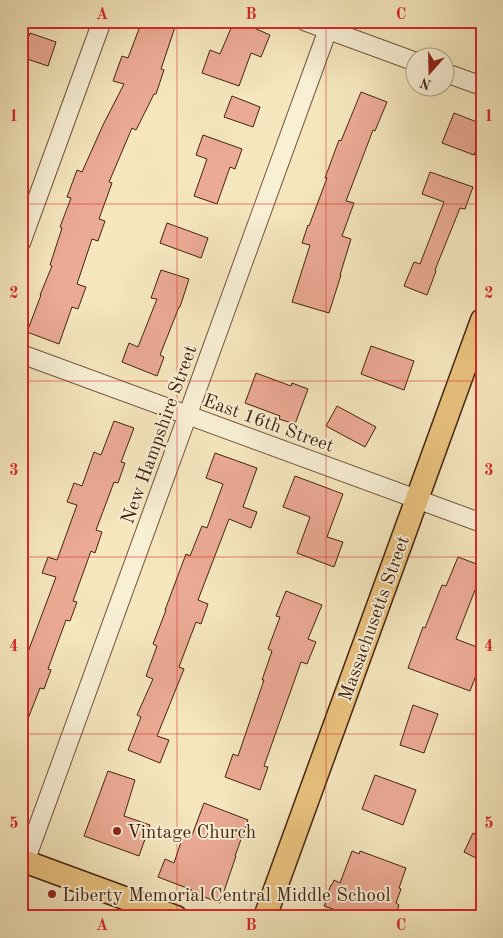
<svg xmlns="http://www.w3.org/2000/svg" width="503" height="938" font-family="'Old Standard TT',serif">
<style>
.building{fill:#ebaa95;stroke:#432410}
.lines{fill:none;stroke-linecap:round;stroke-linejoin:round}
.minor-casing{stroke:#70543c;stroke-width:20}
.major-casing{stroke:#432410;stroke-width:25}
.minor{stroke:#f8efd5;stroke-width:18}
.major{stroke:#eac37f;stroke-width:22}
.grid{fill:none;stroke:#d62828;stroke-width:1;stroke-opacity:0.55}
.poi-dot{fill:#8f2418;stroke:#f8efd5;stroke-width:2}
.labels{text-anchor:middle;stroke-width:4;stroke-linejoin:round;paint-order:stroke}
.street-label{font-size:19px;fill:#432410;stroke:#f8efd5}
.poi-label{font-size:19px;fill:#432410;stroke:#f8efd5;text-anchor:start}
.neatline{fill:none;stroke:#d62828;stroke-width:2}
.grid-label{font-size:16px;text-anchor:middle;font-weight:bold;fill:#d62828}
</style>
<rect width="100%" height="100%" fill="#f5e6be"/>
<filter id="stains"><feTurbulence type="fractalNoise" baseFrequency=".004" numOctaves="4"/><feColorMatrix values="0 0 0 0 .2 0 0 0 0 .09 0 0 0 0 .02 0 0 0 .5 -.17"/></filter>
<radialGradient id="worn" r=".72"><stop offset=".6" stop-color="#630" stop-opacity="0"/><stop offset="1" stop-color="#630" stop-opacity=".3"/></radialGradient>
<!-- building -->
<path class="building" d="M142,21H177L161,69L164,70L156,94H154L136,130L132,128L109,182L112,183L99,219L105,221L98,241L92,239L77,284L86,287L78,309L72,307L59,344L27,332L41,295H40L52,266L50,265L62,228L60,227L71,198L67,197L77,170L82,172L103,125L124,84L113,81L122,56L128,58Z
M234,21H238L270,35L261,57L251,53L239,86L202,73L210,50L220,54Z
M30,33L56,42L48,66L21,57Z
M361,92L387,102L375,131L373,130L346,201L354,203L342,236L351,239L340,275H341L329,313L292,302L310,245L302,243L308,225L309,226L327,178H325L339,140L341,141Z
M232,96L260,107L253,127L224,117Z
M454,113L482,124V135L474,155L442,143Z
M203,135L242,149L235,169L230,167L217,204L194,196L207,159L196,155Z
M430,172L473,187L465,209L460,208L435,270L436,271L427,295L404,286L414,262L420,264L444,202L422,194Z
M167,223L208,238L201,258L160,243Z
M161,270L189,279L180,307H179L160,355L164,357L157,376L122,362L129,343L138,347L157,299L151,298Z
M371,346L414,361L404,390L361,374Z
M256,373L291,386L292,383L308,389L295,424L279,419L280,416L245,403Z
M337,406L376,427L365,447L326,426Z
M114,421L134,428L121,462L125,463L118,483L114,482L96,530L102,532L95,553L91,551L73,601L77,602L70,621L66,620L48,669L51,670L44,689L40,688L22,734H21V668L24,660H25L56,577L42,573L48,557L57,560L77,505L67,502L74,483L82,486L94,452L101,455Z
M215,453L257,468L243,507L257,512L251,528L229,519L198,600L208,604L201,624L196,622L179,667L184,669L157,736L169,740L160,763L128,750L141,717L137,715L153,679L146,676L157,646L153,644L166,610H165L186,554L190,556L202,526L207,528L223,484L206,478Z
M295,476L343,494L327,537L343,542L334,567L297,553L310,517L283,507Z
M458,557L482,566V593L475,590L456,639L482,649V660L470,691L408,668L423,627L425,628L442,585L446,586Z
M286,591L322,605L308,639L316,642L307,664L301,662L264,766L268,767L260,790L225,777L233,754L238,756L264,680H262L272,651L268,649L280,617L276,616Z
M413,705L438,714L424,753L400,745Z
M108,771L135,780L124,816L150,825L139,856L84,836Z
M375,775L416,790L403,825L362,809Z
M204,803L248,820L235,856H236L220,903L191,892L192,890L158,877L165,859L174,863L183,836L191,838Z
M473,833L482,838V861L464,852Z
M352,851L359,854L360,851L406,868L399,888L401,889L396,903L399,905L395,917H356L324,906L326,902H324L331,885H332L334,880L340,883Z"/>
<g class="lines">
<defs>
<path id="minor" d="M304,21L416,62
M446,73L482,86
M21,243L102,21
M21,354L482,523
M25,862L331,21"/>
<path id="major" d="M21,860L176,917
M265,917L482,320"/>
</defs>
<!-- minor casing -->
<use href="#minor" class="minor-casing"/>
<!-- major casing -->
<use href="#major" class="major-casing"/>
<!-- minor -->
<use href="#minor" class="minor"/>
<!-- major -->
<use href="#major" class="major"/>
</g>
<!-- grid -->
<path class="grid" d="M177,21V917M326,21V917M21,204H482M21,381H482M21,557H482M21,734H482"/>
<!-- markers -->
<g class="poi-dot">
<circle cx="117" cy="831" r="5"/>
<circle cx="52" cy="894" r="5"/>
</g>
<g class="labels">
<!-- street labels -->
<g class="street-label">
<text transform="translate(269 422) rotate(20)" y="7">East 16th Street</text>
<text transform="translate(158 434) rotate(-70)" y="7">New Hampshire Street</text>
<text transform="translate(373 618) rotate(-70)" y="7">Massachusetts Street</text>
</g>
<!-- poi labels -->
<g class="poi-label">
<text x="127" y="838">Vintage Church</text>
<text x="62" y="901">Liberty Memorial Central Middle School</text>
</g>
</g>
<!-- margin -->
<rect width="503" height="938" fill="none" stroke="#f5e6be" stroke-width="55"/>
<!-- north arrow -->
<g transform="translate(430 72) rotate(200)"><circle r="24" fill="#f8efd5" stroke="#b09e86"/>
<path d="M0-4L9 19L0 12L-9 19Z" fill="#8f2418"/>
<text y="-8" font-size="14" font-weight="bold" text-anchor="middle" fill="#432410">N</text>
</g>
<rect x="28" y="28" width="448" height="882" class="neatline"/>
<g class="grid-label">
<text x="102" y="19">A</text>
<text x="251" y="19">B</text>
<text x="401" y="19">C</text>
<text x="14" y="121">1</text>
<text x="489" y="121">1</text>
<text x="14" y="298">2</text>
<text x="489" y="298">2</text>
<text x="14" y="475">3</text>
<text x="489" y="475">3</text>
<text x="14" y="651">4</text>
<text x="489" y="651">4</text>
<text x="14" y="828">5</text>
<text x="489" y="828">5</text>
<text x="102" y="930">A</text>
<text x="251" y="930">B</text>
<text x="401" y="930">C</text>
</g>
<rect width="100%" height="100%" filter="url(#stains)"/>
<rect width="100%" height="100%" fill="url(#worn)"/>
</svg>
